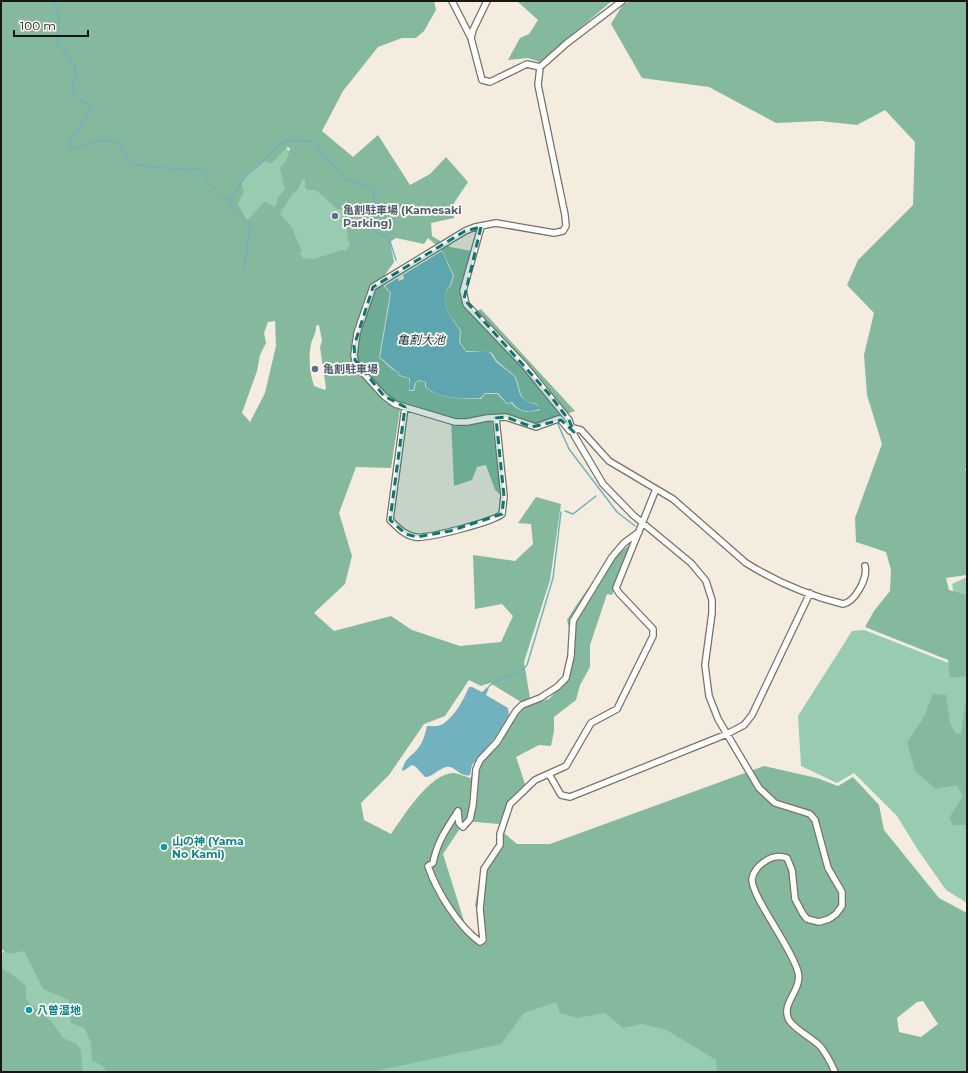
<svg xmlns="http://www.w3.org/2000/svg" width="968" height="1073" font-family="Montserrat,'Noto Sans JP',sans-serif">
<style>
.green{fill:#97ccb0}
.forest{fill:#84b99e;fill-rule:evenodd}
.water{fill:#71b1c0}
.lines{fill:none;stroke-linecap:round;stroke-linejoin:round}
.stream{stroke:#71b1c0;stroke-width:1.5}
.minor-casing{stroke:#787265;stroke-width:8}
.minor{stroke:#fff;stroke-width:5.5}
.marked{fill:#0f766e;fill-opacity:0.2;stroke:#0f766e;stroke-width:3;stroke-dasharray:8 5;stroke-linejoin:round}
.service-dot{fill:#5c6f8a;stroke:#fefaf1;stroke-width:1.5}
.culture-dot{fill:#0f9aa8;stroke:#fefaf1;stroke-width:1.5}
.labels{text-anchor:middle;stroke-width:3.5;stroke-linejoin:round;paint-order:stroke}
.service-label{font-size:11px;font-weight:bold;fill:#4e5e75;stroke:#fefaf1;text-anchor:start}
.culture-label{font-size:11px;font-weight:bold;fill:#0d838f;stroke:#fefaf1;text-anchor:start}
.water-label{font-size:12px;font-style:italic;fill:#15353c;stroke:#fefaf1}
</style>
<rect width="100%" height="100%" fill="#f4ecde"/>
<!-- green -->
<path class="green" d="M285,148L299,156L374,241L308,299L220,199L254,153Z
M967,577V604L954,596L952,584Z
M864,630L959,667L967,664V903L946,890L918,850L897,816L854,773L837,783L801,766L798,716L852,631Z
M614,914L748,1072H311Z
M10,942L217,1072H71L1,979V955Z"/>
<!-- forest -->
<path class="forest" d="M1,1H434L436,10L424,31L416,38H402L378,47L343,91L322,131L353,157L378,135L410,185L430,174L446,157L468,182L454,203V218L431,223L432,236L450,247L472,251L460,292V298L471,314L481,309L575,411L535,425L512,415L491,414L501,495L495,490L486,465L477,467L472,480L454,486L451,418L401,403L391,468L356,467L339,513L352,556L345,584L314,613L334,631L391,616L412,630L460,646L501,642L513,616L502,604L475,609L473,555L515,561L533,544L531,524L518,523L536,497L561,504L550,580L524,662L530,698L521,702L490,683L481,686L469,680L445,716L424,724L389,775L361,803L364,820L391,834C403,817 429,774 453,773C458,773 466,777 471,778L475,764L496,740L516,708L549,699L568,679L564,675L571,634L567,620C584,592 603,567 628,546H631L612,595L607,594L590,645V667L580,685L576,700L554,717V731L551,746L539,745L516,757L525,784L510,801L499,824L465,821L443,854L469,937L484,935L482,914L475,906L480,876L504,833L517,844H550L764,766L817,778L838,786L853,777L879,805L884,830L939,898L967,913V1072H717L716,1060L667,1030L642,1024L623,1028L605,1013L577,1018L560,1013L556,1002L524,1013L501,1044L371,1072H107L102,1066L92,1060L91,1042L84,1028L71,1023L69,1000L43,989L24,951L10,954L1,949ZM288,147L290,149L287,159L280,168L285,189L277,199V204L274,207L265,201L247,221L238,204L244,191C235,177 256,167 265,160L271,164ZM305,179V188L308,190H316L337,209H342L346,213L345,226L348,234L347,239L350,245L346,251L342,250L314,259L303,258L299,253L302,251L291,226L280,214L293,193L298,190L302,180ZM396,238L424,244L428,238L442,250L454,276L451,285L444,294L446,309L461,331L460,342L466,351H487L492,353L497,361L516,377L521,395L525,401L537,404L540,410C529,413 519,413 511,403L507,404L497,394H485L481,399C462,398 440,400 425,387V382L419,381L416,383L414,391H409L410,387L409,378L399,376L398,372C390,370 386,362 379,358L390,293L380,282L394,262L390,242ZM275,321L276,346L265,393L250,422L242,413L257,371L260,355L266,343L264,333L268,322ZM319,325L322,341L320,347L326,388L325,390L314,386C310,374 308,358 311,344C313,337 316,334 316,326ZM923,1001L938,1024L921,1037L899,1032L897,1018L917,1002Z
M517,1H612L540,62L528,58L508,60L520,38L529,34L538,20Z
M632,1H967V467L965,469L967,473V575L946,578L949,590L967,595V676L950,678L948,660L865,627L874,611L890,591L891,570L886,552L856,542L855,518L882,444L867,395L864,355L874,313L847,285L858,260L913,205L915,142L885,110L857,125L820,121L776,123L709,87L642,78L611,24L623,4Z
M967,693V834L965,825H953L949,818L963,796L957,785L936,789L915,771L907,742L924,717L933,694L946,695L950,723L955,733L961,734Z
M1,969L9,972L26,986V1000L52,1022L63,1038L76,1044L81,1050L82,1068L84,1072H1Z"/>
<!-- water -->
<path class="water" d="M442,251L453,276L450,285L444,294L446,309L460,331L459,342L466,352L487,351L491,354L496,362L515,377L520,395L525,401L537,405L539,409C529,413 519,412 512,402L507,403L498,393H485L480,398C462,398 441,400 426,387V382L419,380L415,383L413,390H410V378L399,375V372C391,369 387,361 380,358L391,293L385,286L398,278L399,281L404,279L403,275Z
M490,685L486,695L508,708L509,715L495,738L472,765L470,775C460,778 455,765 446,767C438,769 433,777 425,777L416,767L412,765L403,771L402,770C406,756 412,757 419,747C424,740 425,733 427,726C433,726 438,727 443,724C455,716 464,699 469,687H472L482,692Z"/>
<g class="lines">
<!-- stream -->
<path class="stream" d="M54,1L59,14L58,45C63,51 71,57 74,65C82,85 56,88 91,106C87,124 72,130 69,145L72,149C85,146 109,133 120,146C125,152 128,159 133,165L190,170
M192,168L202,170L209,183L228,201L247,175L264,161L278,145L286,140L313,142L344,178L373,189L375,207L370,226L375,232L389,238L396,260
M228,201L250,224L244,269
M538,408L547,409L555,419
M557,422L569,449L617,512L635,526
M565,511L573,514L596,496
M489,686C499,678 524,672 527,665L553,578L561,512"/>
<defs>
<path id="minor" d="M452,1L471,38L482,80L490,82L527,64L540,67
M471,38L473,30L487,1
M481,227L463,291L466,304L525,366L569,420L574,435L603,484L633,515L691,563L706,581L712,600V613L705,665L709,696L718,719L759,788L775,803L810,814L815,820L828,868L842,892V906L836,914L829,919L819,922L807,919L803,914L795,899L792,870L787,858C779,855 772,856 764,862C759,865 753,872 752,879C751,896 792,948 798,972C803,990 780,1003 789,1020C794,1029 812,1038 820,1046C826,1053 831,1063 835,1072
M405,407L390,520C397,527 404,535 415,537C427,539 493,522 502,514L504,496L496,418
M573,428L581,430L609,461L673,499L746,563C775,581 810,596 843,604C855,602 868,578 865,566
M574,432L570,431L560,419H558L536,427L506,417L487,418L467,422H455L395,404L384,396L356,365L354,355L357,333L373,287L465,231L475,227L496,223L554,233L563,231L566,226L565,215L538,85L540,67L567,43L622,1
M549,774L561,795L570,797L727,734L744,725L752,715L810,593
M458,811C447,828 437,842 433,863L428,866C437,892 458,926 480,942L483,940L480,909L484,869L500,845V834L510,804L535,780L566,766L591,723L617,709L653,636V629L619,593L616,588L656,489
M458,811L459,823L463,827L470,819L473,805L476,769L480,760L497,742L516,711L522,705L540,698L557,687L566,678L571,656L573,621L612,557L624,543L639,532"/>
</defs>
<!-- minor casing -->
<use href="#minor" class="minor-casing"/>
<!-- minor -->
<use href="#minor" class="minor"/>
</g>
<!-- marked area -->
<path class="marked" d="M481,227L464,299L549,394L569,420L574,432L561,420L532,427L506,417L496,418L504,496L502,514L450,531L417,537L406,534L390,520L405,407L384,396L355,360L354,346L373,287L465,231Z"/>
<!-- markers -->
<g class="service-dot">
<circle cx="335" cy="216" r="4"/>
<circle cx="315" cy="369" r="4"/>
</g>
<g class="culture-dot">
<circle cx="164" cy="847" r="4"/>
<circle cx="29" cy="1010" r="4"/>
</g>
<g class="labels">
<!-- service labels -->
<g class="service-label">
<text x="343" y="214">亀割駐車場 (Kamesaki<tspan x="343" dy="13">Parking)</tspan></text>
<text x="323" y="373">亀割駐車場</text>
</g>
<!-- culture labels -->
<g class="culture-label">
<text x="172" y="845">山の神 (Yama<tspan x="172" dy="13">No Kami)</tspan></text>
<text x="37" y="1014">八曽湿地</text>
</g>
<!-- water labels -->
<g class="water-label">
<text x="421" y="344">亀割大池</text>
</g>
</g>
<!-- border -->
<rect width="968" height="1073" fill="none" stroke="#191611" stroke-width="4"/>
<!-- scale -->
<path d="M14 30v6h74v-6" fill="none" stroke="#191611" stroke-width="2"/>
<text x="20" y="30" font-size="12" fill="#191611" stroke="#fefaf1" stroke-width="3" paint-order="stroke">100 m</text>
</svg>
